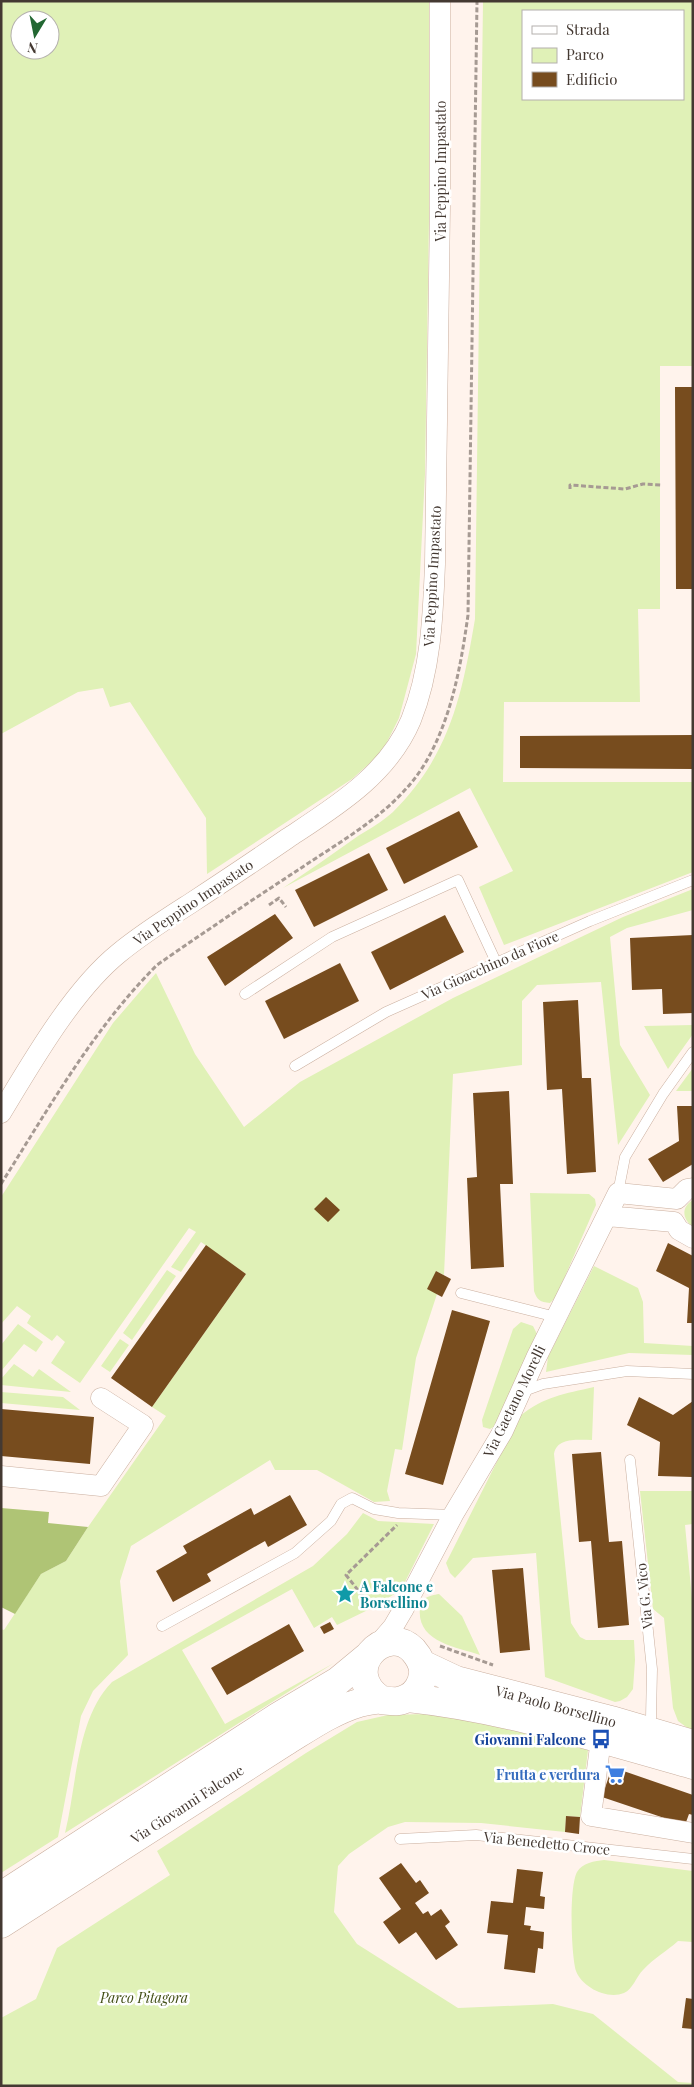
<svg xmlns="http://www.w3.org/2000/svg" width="694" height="2087" viewBox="0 0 694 2087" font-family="'Playfair Display',serif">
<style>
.green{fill:#e0f1b7;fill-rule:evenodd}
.forest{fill:#afc475}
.building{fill:#774c1e}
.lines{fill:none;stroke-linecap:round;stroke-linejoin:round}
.lane-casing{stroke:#caaf9f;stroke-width:11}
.street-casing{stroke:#caaf9f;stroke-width:21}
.secondary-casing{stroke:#caaf9f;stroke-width:29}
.path{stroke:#a69a93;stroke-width:3;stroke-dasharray:5 2.5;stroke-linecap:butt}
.lane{stroke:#fff;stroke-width:10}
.street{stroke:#fff;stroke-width:20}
.secondary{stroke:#fff;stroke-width:28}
.labels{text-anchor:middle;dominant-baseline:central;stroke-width:5;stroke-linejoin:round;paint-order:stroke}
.street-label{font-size:14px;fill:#443932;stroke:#fff}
.culture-label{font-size:14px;font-weight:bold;fill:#0d838f;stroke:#fff;text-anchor:start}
.transit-label{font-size:14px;font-weight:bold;fill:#164399;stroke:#fff;text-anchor:end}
.shop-label{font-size:14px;font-weight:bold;fill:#366cbe;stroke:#fff;text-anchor:end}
.park-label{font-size:14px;font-style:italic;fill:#445018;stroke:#fff}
</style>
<rect width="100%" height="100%" fill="#fff3ec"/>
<path class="green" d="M1,1H429V218L425,474L416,654L399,718L382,752L352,779L207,874L206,818L130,702L110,707L103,688L78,692L1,734ZM20,20H50V50H20Z
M483,1H693V366H660V609H638L640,702H504L503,782H693V872L504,945L479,887L513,871L470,788L283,888C308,871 333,854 358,836C370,829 383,821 393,812C450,755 462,695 475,619ZM523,11H683V99H523Z
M693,889V910L627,928L610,937L620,1045L650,1095L618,1145L601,982L537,985L522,1001V1065L453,1074L444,1275L436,1271L437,1294L416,1358L402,1450L395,1449L387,1491L390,1501L374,1502L317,1470H275L270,1460L131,1546L120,1581L128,1655L93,1691L81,1716L58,1837L1,1873V1629L4,1630L41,1574L66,1561L88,1527L166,1416L152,1407L246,1274L201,1242L181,1272L171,1267L196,1232L189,1228L80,1383L51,1363L65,1342L57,1335L52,1341L27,1323L31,1316L17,1306L1,1324V1197L113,1023L156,973L195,1054L244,1127L300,1082L453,998L623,917Z
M693,1025V1034L668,1069L644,1026Z
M693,1068V1091H676Z
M530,1193L589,1194L595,1199L596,1205L556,1297L550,1303C540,1302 537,1300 534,1291Z
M693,1200V1227C682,1219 681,1207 693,1200Z
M594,1266L638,1288L643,1302L644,1343L693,1346V1355L629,1353L546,1372L548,1357Z
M167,1270L176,1276L132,1340L123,1333Z
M521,1322L533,1326L537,1334L497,1425L490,1429L483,1427L482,1420L513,1329Z
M18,1324L43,1342L36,1352L24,1344L2,1370L1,1345Z
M120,1339L129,1345L110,1372L101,1366Z
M14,1364L33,1377L39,1369L71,1392L1,1385V1379Z
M594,1387L592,1440C578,1440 557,1437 554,1454L571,1623L580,1637L586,1640H634L635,1660L633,1689L627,1697L620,1701L615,1702L545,1677L536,1553L473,1558L455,1578L450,1573L446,1563L520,1416C545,1396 564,1394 594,1387Z
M1,1392L63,1397L80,1410L1,1403Z
M640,1491H693V1524L685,1525L693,1609V1732L678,1721L673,1708L664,1618L653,1609Z
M363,1513L378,1521L434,1524L401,1590L372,1608L337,1625L332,1617L314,1628L292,1589L182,1650L225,1724L334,1663L65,1833C77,1785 76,1719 112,1682L313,1566L347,1534Z
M439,1594L462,1616L480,1655C456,1647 416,1642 420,1608C421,1597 429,1596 439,1594Z
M427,1714L475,1720L510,1727L588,1750L580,1817L566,1816L565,1832L481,1823L405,1822L388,1827L349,1854L338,1866L334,1912L357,1944L458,2008L553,2004L593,2014L678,2082L693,2083V2086H1V2018L36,1999L57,1948L170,1875L157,1851L306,1753L357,1722L388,1715Z
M604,1860L693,1871V1942L678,1941C667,1951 654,1958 643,1970C636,1977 633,1989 624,1993C607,2000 582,1987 576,1971C571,1954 569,1887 577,1872C582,1863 595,1861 604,1860Z"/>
<path class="forest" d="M1,1508L49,1512L48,1523L88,1527L66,1561L41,1574L15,1614L1,1607Z"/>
<path class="building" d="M675,387H693V589H676Z
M693,735V769L520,768V736Z
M459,811L478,847L404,884L386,848Z
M369,853L388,890L314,927L295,890Z
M275,914L293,938L225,986L207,957Z
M445,915L464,952L390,990L371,952Z
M693,935V1013L663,1014L662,989L632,990L630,938Z
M340,963L359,1001L284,1039L265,1001Z
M578,1000L582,1078H591L596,1172L567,1174L562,1089L547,1090L543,1002Z
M509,1091L513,1184H500L504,1267L471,1269L467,1178L477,1177L473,1093Z
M677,1106H693V1164L663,1182L648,1159L679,1141Z
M326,1197L340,1210L328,1222L314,1209Z
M668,1243L693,1256V1323H687L689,1288L656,1271Z
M206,1245L246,1274L152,1407L111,1378Z
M436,1271L451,1279L442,1297L427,1289Z
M452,1310L490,1321L443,1485L405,1474Z
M639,1397L673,1415L693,1401L692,1477L658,1476L660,1442L627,1425Z
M1,1409L94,1417L90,1464L1,1456Z
M601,1452L609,1542L622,1541L629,1625L598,1628L591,1541L579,1542L572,1454Z
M290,1495L307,1525L268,1547L265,1541L207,1574L211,1581L173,1602L156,1571L187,1553L183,1546L251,1508L254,1515Z
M523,1568L530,1650L500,1653L492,1570Z
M330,1622L334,1629L324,1634L320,1627Z
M289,1624L304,1651L227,1695L211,1668Z
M612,1767L693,1795V1815L689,1814L685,1825L602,1797Z
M566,1816L580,1817L579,1834L565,1832Z
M401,1863L416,1883L420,1880L429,1893L415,1903L423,1914L428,1911L431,1916L441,1909L450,1922L445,1926L458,1945L436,1960L416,1932L399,1944L383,1922L401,1909L379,1878Z
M517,1869L543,1872L540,1896L545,1897L544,1909L526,1907L524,1925L531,1926L530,1930L544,1932L543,1949L538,1948L535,1973L504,1969L508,1935L487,1933L491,1901L513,1903Z
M686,1998L693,1999V2029L682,2028Z"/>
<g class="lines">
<defs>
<path id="lane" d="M245,994L332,937L458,880L496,962
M295,1066L386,1012L590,921L693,880
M618,1193L625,1157L663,1094L693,1052
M461,1293L556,1317
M521,1392L543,1384L627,1371L693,1374
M630,1460L652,1669L651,1718L647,1729
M162,1626L295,1553L331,1521L341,1504L352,1498L374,1509L398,1513L453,1515
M400,1839L476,1835L693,1859"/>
<path id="street" d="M1,1113C32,1062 73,990 119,953C142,934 166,919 191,903C223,882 256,860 288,838C335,807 388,775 411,720C431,670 433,616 435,564L440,206V1
M607,1216L674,1222L679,1230L693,1238
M1,1476L101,1486L143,1425L101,1398
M374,1649L393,1627L403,1610L453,1515L503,1431L536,1358L618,1193L677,1199L687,1189L693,1188
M601,1739L591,1816L693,1833"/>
<path id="secondary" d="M422,1664L456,1680L611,1720L693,1744
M408,1698C505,1708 599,1739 693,1765
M1,1896L279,1716L338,1681L367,1657
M1,1924L285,1742C308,1728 332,1711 359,1703C365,1702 375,1699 381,1700C391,1701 398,1703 407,1698C416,1694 422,1684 423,1674C424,1665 419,1657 413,1650C385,1622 339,1670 380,1699"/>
</defs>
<use href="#lane" class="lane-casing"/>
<use href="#street" class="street-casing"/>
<use href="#secondary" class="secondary-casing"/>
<path class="path" d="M570,489V485L625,489L643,484L661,485
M269,905L279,898L286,907
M1,1184C49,1108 93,1029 157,965C203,933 249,902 295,872C342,840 398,811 427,760C452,716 461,665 468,615L477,1
M372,1608L346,1575L397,1525
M440,1646L493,1665"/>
<use href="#lane" class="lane"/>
<use href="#street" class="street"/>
<use href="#secondary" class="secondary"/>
</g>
<defs>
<symbol id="sight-bare" viewBox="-9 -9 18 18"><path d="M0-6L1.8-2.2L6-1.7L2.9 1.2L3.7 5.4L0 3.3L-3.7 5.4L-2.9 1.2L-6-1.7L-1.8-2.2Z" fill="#0f9aa8" stroke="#fff" stroke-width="2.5" paint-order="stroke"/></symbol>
<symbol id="bus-bare" viewBox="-9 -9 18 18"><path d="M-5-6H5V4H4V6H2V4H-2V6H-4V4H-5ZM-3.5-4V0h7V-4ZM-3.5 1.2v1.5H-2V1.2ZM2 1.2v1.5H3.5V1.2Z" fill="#1a4fb4" stroke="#fff" stroke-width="2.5" paint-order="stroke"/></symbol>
<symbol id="supermarket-bare" viewBox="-9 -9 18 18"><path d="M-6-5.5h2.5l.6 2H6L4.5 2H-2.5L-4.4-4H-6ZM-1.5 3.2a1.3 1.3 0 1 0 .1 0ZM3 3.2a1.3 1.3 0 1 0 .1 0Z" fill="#3f7fe0" stroke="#fff" stroke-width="2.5" paint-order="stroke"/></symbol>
</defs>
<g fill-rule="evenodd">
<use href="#sight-bare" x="331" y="1580" width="28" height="28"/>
<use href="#bus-bare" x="587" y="1725" width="28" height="28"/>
<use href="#supermarket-bare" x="601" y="1760" width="28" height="28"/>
</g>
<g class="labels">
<g class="street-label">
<text transform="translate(440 171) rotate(-90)">Via Peppino Impastato</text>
<text transform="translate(432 576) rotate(-87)">Via Peppino Impastato</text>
<text transform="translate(193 902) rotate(-34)">Via Peppino Impastato</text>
<text transform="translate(490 965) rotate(-24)">Via Gioacchino da Fiore</text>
<text transform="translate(514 1401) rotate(-64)">Via Gaetano Morelli</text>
<text transform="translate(644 1596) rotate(-96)">Via G. Vico</text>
<text transform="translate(556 1706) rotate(15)">Via Paolo Borsellino</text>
<text transform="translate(187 1804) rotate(-33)">Via Giovanni Falcone</text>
<text transform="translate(547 1843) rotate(6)">Via Benedetto Croce</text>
</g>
<g class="culture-label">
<text x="360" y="1586">A Falcone e<tspan x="360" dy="16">Borsellino</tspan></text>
</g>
<g class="transit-label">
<text x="586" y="1739">Giovanni Falcone</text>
</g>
<g class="shop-label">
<text x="600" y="1774">Frutta e verdura</text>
</g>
<g class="park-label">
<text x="144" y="1997">Parco Pitagora</text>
</g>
</g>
<rect width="694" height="2087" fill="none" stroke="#443932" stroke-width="5"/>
<rect x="522" y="10" width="162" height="90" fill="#ffffff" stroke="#b4b0ad"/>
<rect x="532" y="26" width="25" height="8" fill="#ffffff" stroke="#b4b0ad"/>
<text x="566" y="35" font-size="15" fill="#443932">Strada</text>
<rect x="532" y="48" width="25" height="15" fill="#e0f1b7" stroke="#b4b0ad"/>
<text x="566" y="60" font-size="15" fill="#443932">Parco</text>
<rect x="532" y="72" width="25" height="15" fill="#774c1e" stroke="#b4b0ad"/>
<text x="566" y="85" font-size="15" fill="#443932">Edificio</text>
<g transform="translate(35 35) rotate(190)"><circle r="24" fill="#ffffff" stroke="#b4b0ad"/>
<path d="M0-4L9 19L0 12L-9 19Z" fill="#226732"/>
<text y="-8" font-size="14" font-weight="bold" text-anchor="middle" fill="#443932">N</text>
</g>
</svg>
